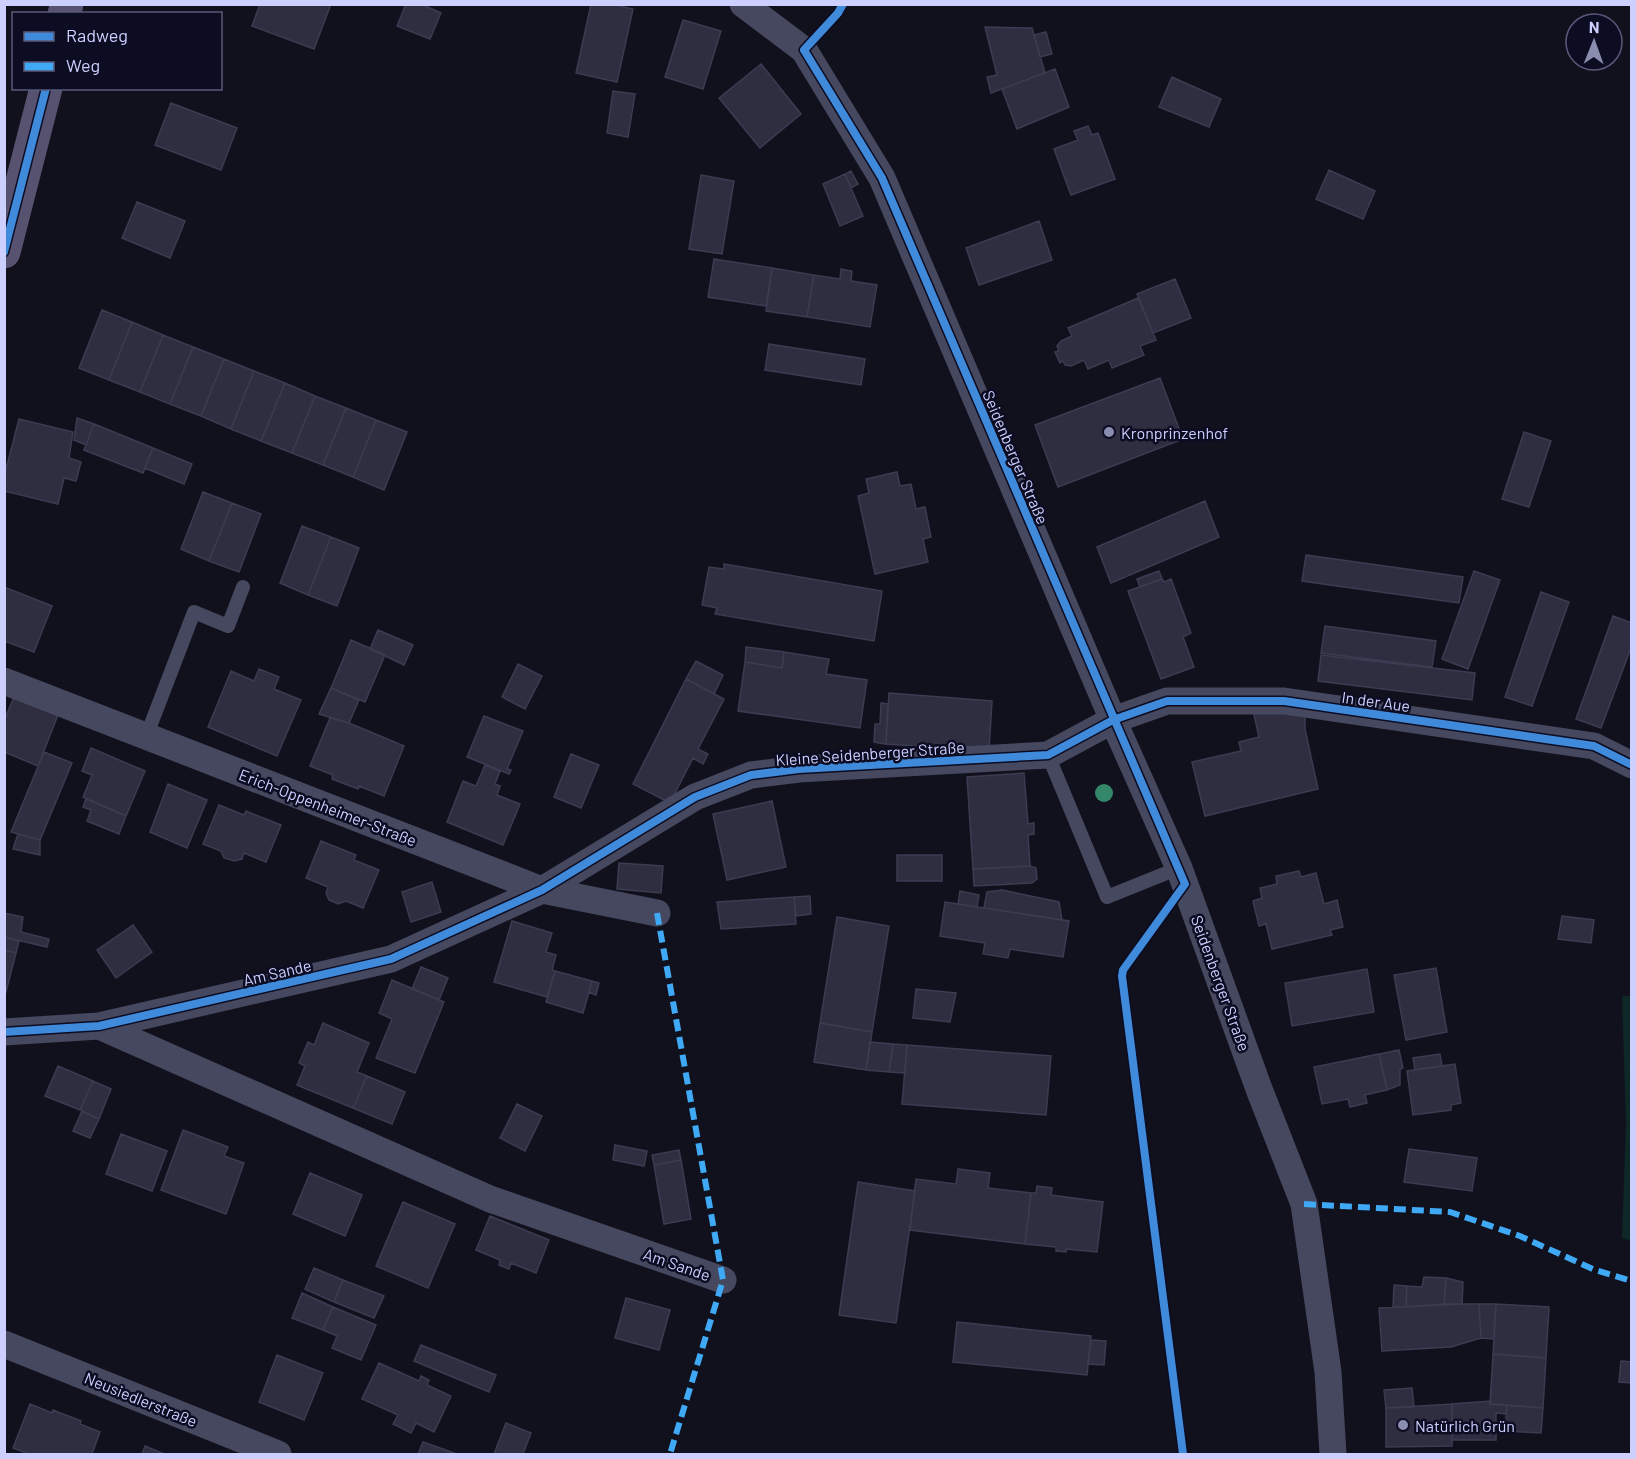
<svg xmlns="http://www.w3.org/2000/svg" width="1636" height="1459" viewBox="0 0 1636 1459" font-family="Barlow,sans-serif">
<style>
.green{fill:#0e2925}
.building{fill:#2f2e40;stroke:#3b3b52;stroke-width:1.5}
.lines{fill:none;stroke-linecap:round;stroke-linejoin:round}
.lane{stroke:#45485e;stroke-width:14}
.street{stroke:#45485e;stroke-width:27}
.primary{stroke:#585271;stroke-width:33}
.quiet{stroke:#3fa9f5;stroke-width:6;stroke-dasharray:12 6;stroke-linecap:butt}
.cycleway-casing{stroke:#0c0c22;stroke-width:11}
.cycleway{stroke:#408adc;stroke-width:8}
.tree{fill:#348769}
.poi-dot{fill:#8b8db0;stroke:#0c0c22;stroke-width:2}
.labels{text-anchor:middle;dominant-baseline:central;stroke-width:5;stroke-linejoin:round;paint-order:stroke}
.poi-label{font-size:16px;fill:#cdd0ff;stroke:#0c0c22;text-anchor:start}
.street-label{font-size:16px;fill:#cdd0ff;stroke:#0c0c22}
</style>
<rect width="100%" height="100%" fill="#11111d"/>
<path class="green" d="M1622,996H1631V1241L1622,1238L1626,1123Z"/>
<path class="building" d="M260,4H331L314,49L252,26Z
M406,4H421L441,13L430,39L397,26Z
M591,4H611L633,9L617,82L576,73Z
M683,20L721,31L703,89L665,77Z
M985,27L1032,28L1045,73L991,93L987,77L997,75Z
M1046,32L1052,54L1040,57L1034,35Z
M761,64L801,114L760,148L719,98Z
M1055,69L1069,107L1017,129L1002,89Z
M1172,77L1221,99L1209,127L1159,107Z
M613,91L635,94L628,137L607,133Z
M171,103L237,128L221,170L155,145Z
M1088,126L1092,135L1098,133L1115,179L1071,195L1054,149L1078,140L1074,131Z
M1329,170L1375,191L1363,219L1316,199Z
M851,171L858,184L851,188L845,174Z
M845,174L863,216L840,226L823,184Z
M701,175L734,181L722,254L689,249Z
M137,202L185,221L170,258L122,238Z
M1039,221L1052,260L979,285L966,248Z
M714,259L772,268L766,306L708,297Z
M772,268L814,275L807,317L766,311Z
M841,269L852,271L851,281L877,285L870,327L807,317L814,275L840,279Z
M1175,279L1191,318L1153,333L1137,294Z
M1138,298L1156,340L1140,346L1144,355L1112,368L1109,360L1088,369L1084,360L1071,366L1065,365L1063,361L1060,363L1055,352L1059,351L1057,346L1061,341L1072,336L1068,328Z
M102,310L132,322L109,380L79,368Z
M132,322L163,335L140,392L109,380Z
M163,335L193,347L170,404L140,392Z
M769,344L865,359L861,385L765,370Z
M193,347L224,359L201,416L170,404Z
M224,359L254,371L231,429L201,416Z
M254,371L285,383L261,441L231,429Z
M1160,378L1183,439L1058,487L1035,425Z
M285,383L315,396L292,453L261,441Z
M315,396L346,408L323,465L292,453Z
M346,408L376,420L353,477L323,465Z
M77,418L94,424L86,445L74,440Z
M19,419L73,432L69,458L81,462L76,481L64,478L58,504L4,491V477Z
M376,420L407,432L384,490L353,477Z
M94,424L153,448L143,473L84,450Z
M1524,432L1551,441L1529,507L1502,499Z
M153,448L192,464L184,484L145,468Z
M897,472L900,486L911,484L916,509L925,507L931,537L923,539L928,562L875,574L858,496L869,493L866,479Z
M203,492L232,503L209,561L181,549Z
M1205,501L1219,537L1111,583L1097,547Z
M232,503L261,514L239,572L209,561Z
M302,526L331,537L308,595L280,583Z
M331,537L359,548L337,606L308,595Z
M1306,555L1463,577L1459,603L1302,581Z
M724,564L882,591L874,641L715,614L717,608L702,605L709,567L724,569Z
M1159,571L1162,579L1140,587L1137,579Z
M1474,571L1500,580L1468,669L1442,659Z
M1162,579L1164,582L1171,579L1191,633L1183,637L1194,667L1161,679L1128,591Z
M4,587L52,606L34,652L4,641Z
M1541,592L1569,602L1532,706L1505,697Z
M1613,616L1632,623V645L1601,728L1576,719Z
M1325,626L1436,641L1432,667L1321,653Z
M378,630L413,645L404,665L370,649Z
M351,640L385,655L365,702L331,688Z
M746,647L784,652L782,668L745,662Z
M784,652L829,659L826,674L867,680L860,728L738,711L745,662L782,668Z
M1321,655L1475,673L1472,700L1318,681Z
M696,661L723,675L714,694L686,679Z
M518,664L542,676L525,709L502,697Z
M259,669L279,677L274,689L301,700L277,756L208,727L231,671L254,681Z
M686,679L724,699L698,749L708,754L703,764L693,758L670,803L633,784Z
M331,688L359,700L349,723L319,714Z
M889,693L992,701L989,751L886,744Z
M14,697L58,715L38,766L4,752V721Z
M881,703L888,704L886,744L874,742L875,724H880Z
M1253,710L1305,715V729L1318,789L1205,816L1192,762L1241,751L1239,742L1259,737Z
M484,716L523,731L507,769L511,770L509,774L467,757Z
M330,718L349,723L404,746L384,796L359,786L358,789L332,779L333,775L310,766Z
M91,748L145,771L126,816L83,797L92,775L82,771Z
M44,752L72,763L40,840L11,832Z
M571,754L599,765L581,808L554,797Z
M485,765L500,771L495,784L500,786L497,795L520,804L503,845L447,822L463,781L476,786Z
M1024,773L1028,824L1034,823V834L1028,835L1030,866L973,869L967,777Z
M168,784L207,800L187,848L150,832Z
M86,799L126,816L119,834L87,821L91,810L83,807Z
M772,801L786,867L727,880L713,814Z
M219,805L244,815L246,811L281,825L266,862L244,853L242,859L234,861L224,858L221,851L203,844Z
M18,834L40,840V855L13,849Z
M321,841L356,855L354,860L379,870L363,908L346,901L338,904L329,900L326,893L328,887L306,878Z
M897,855H942V881H897Z
M619,863L663,866L661,893L617,889Z
M1030,866L1036,868L1037,879L1032,883L974,886L973,869Z
M1299,871L1301,877L1316,873L1324,904L1337,900L1343,927L1330,930L1332,935L1272,949L1266,924L1259,926L1253,901L1262,898L1260,888L1277,884L1276,876Z
M432,882L441,912L411,922L402,892Z
M1002,890L1059,902L1062,920L984,908L987,892Z
M960,891L979,895L977,907L958,904Z
M810,896L811,914L796,916L794,897Z
M794,897L796,924L721,929L717,902Z
M945,902L1069,921L1063,957L1010,949L1008,958L983,954L985,943L940,936Z
M4,913L23,917L21,932L49,939L47,947L4,937Z
M1562,916L1594,920L1591,943L1558,939Z
M837,917L889,926L872,1032L820,1023Z
M512,921L552,933L546,952L556,955L552,970L555,971L547,997L494,982Z
M133,925L152,952L116,978L97,950Z
M4,937L19,941L16,953L4,950Z
M4,950L16,953L6,992L4,991Z
M421,967L448,978L439,1000L412,989Z
M1436,968L1447,1032L1406,1040L1394,975Z
M1367,969L1374,1012L1292,1026L1285,983Z
M555,971L592,981L583,1013L546,1002Z
M392,980L444,1002L415,1073L376,1058L392,1019L379,1013Z
M592,981L599,983L596,995L589,992Z
M916,989L956,993L950,1022L913,1018Z
M323,1023L369,1043L357,1072L367,1076L353,1108L297,1085L305,1066L299,1063L308,1042L314,1045Z
M820,1023L872,1032L866,1070L814,1062Z
M870,1042L893,1044L889,1072L866,1070Z
M893,1044L907,1045L905,1073L889,1072Z
M907,1045L1051,1056L1046,1115L902,1104Z
M1399,1050L1403,1068L1400,1070V1085L1387,1090L1379,1054Z
M1379,1054L1387,1090L1365,1095L1367,1103L1350,1107L1348,1099L1322,1104L1314,1067Z
M1440,1054L1442,1066L1415,1070L1413,1058Z
M1455,1064L1461,1103L1451,1105V1110L1413,1115L1407,1071Z
M58,1066L93,1081L80,1110L45,1096Z
M367,1076L405,1092L392,1124L353,1108Z
M93,1081L111,1089L99,1119L80,1110Z
M517,1104L542,1116L525,1151L500,1138Z
M82,1111L99,1119L90,1138L73,1131Z
M183,1130L228,1147L224,1156L244,1163L226,1214L161,1190Z
M121,1134L167,1151L152,1191L106,1174Z
M615,1145L647,1151L644,1166L613,1160Z
M1409,1149L1477,1158L1472,1191L1404,1182Z
M679,1150L681,1160L654,1165L652,1155Z
M681,1160L691,1219L664,1224L654,1165Z
M958,1169L990,1173L988,1188L1031,1193L1025,1244L910,1230L916,1179L956,1184Z
M310,1173L362,1195L345,1236L293,1214Z
M858,1182L915,1191L896,1323L839,1315Z
M1037,1186L1052,1188L1051,1195L1103,1202L1097,1252L1066,1249V1252L1056,1251V1247L1025,1244L1031,1193H1036Z
M403,1202L455,1224L428,1288L376,1266Z
M490,1216L549,1240L536,1273L511,1263L509,1269L499,1265L500,1260L476,1250Z
M314,1268L343,1280L334,1302L305,1289Z
M1424,1277L1446,1278L1444,1304L1406,1307L1407,1286L1422,1287Z
M1446,1278L1463,1282L1462,1304H1444Z
M343,1280L384,1296L374,1318L334,1302Z
M1394,1285L1407,1286L1406,1307H1393Z
M302,1293L333,1307L323,1330L292,1318Z
M626,1298L670,1310L659,1350L615,1338Z
M1462,1304H1479L1481,1338L1451,1347L1382,1351L1379,1308Z
M1479,1304H1496L1494,1339L1481,1338Z
M1496,1304L1549,1307L1546,1358L1493,1354Z
M333,1307L376,1325L361,1360L332,1348L337,1336L323,1330Z
M957,1322L1091,1336L1087,1375L953,1362Z
M1091,1340L1106,1341L1104,1365L1088,1364Z
M421,1345L496,1375L489,1392L414,1361Z
M1493,1354L1546,1358L1543,1408L1490,1404Z
M277,1355L323,1373L304,1420L259,1402Z
M1621,1361L1632,1362V1383L1619,1382Z
M379,1363L419,1381L421,1376L429,1380L427,1385L451,1396L434,1432L416,1423L411,1433L393,1424L398,1415L362,1399Z
M1412,1388L1414,1407L1386,1408L1384,1390Z
M1491,1401L1490,1404L1507,1405L1506,1414L1496,1413V1440H1452V1404Z
M30,1404L52,1413L53,1410L81,1421L80,1424L100,1432L92,1454H29L13,1448Z
M1452,1404V1446L1386,1447V1408Z
M1507,1405L1543,1408L1541,1433L1505,1431Z
M506,1423L531,1433L523,1454H494Z
M423,1442L457,1454H418Z
M145,1446L164,1454H142Z"/>
<g class="lines">
<path class="lane" d="M146,737L194,612L228,626L243,587
M1048,755L1107,897L1179,868"/>
<path class="street" d="M743,4L804,50L882,178L1113,720L1179,868L1259,1089L1304,1204L1328,1372L1333,1454
M4,681L542,890L657,913
M99,1026L490,1199L723,1280
M4,1032L99,1026L391,959L542,890L695,797L751,775L799,769L1048,755L1113,720L1167,701H1284L1594,746L1632,765
M4,1344L278,1454"/>
<path class="primary" d="M64,14L67,4
M4,252L46,88"/>
<path class="quiet" d="M657,913L723,1280L670,1454
M1304,1204L1450,1212L1520,1236L1595,1270L1632,1281"/>
<defs>
<path id="cycleway" d="M843,4L838,13L804,50L882,178L1185,884L1123,970L1122,976L1183,1454
M4,252L46,88
M4,1032L99,1026L391,959L542,890L695,797L751,775L799,769L1048,755L1113,720L1167,701H1284L1594,746L1632,765"/>
</defs>
<use href="#cycleway" class="cycleway-casing"/>
<use href="#cycleway" class="cycleway"/>
</g>
<circle class="tree" cx="1104" cy="793" r="9"/>
<g class="poi-dot">
<circle cx="1109" cy="432" r="6"/>
<circle cx="1403" cy="1425" r="6"/>
</g>
<g class="labels">
<g class="poi-label">
<text x="1121" y="432">Kronprinzenhof</text>
<text x="1415" y="1425">Natürlich Grün</text>
</g>
<g class="street-label">
<text transform="translate(1016 457) rotate(67)">Seidenberger Straße</text>
<text transform="translate(1376 701) rotate(8)">In der Aue</text>
<text transform="translate(870 753) rotate(-4)">Kleine Seidenberger Straße</text>
<text transform="translate(328 807) rotate(21)">Erich-Oppenheimer-Straße</text>
<text transform="translate(277 972) rotate(-13)">Am Sande</text>
<text transform="translate(1221 983) rotate(70)">Seidenberger Straße</text>
<text transform="translate(677 1264) rotate(19)">Am Sande</text>
<text transform="translate(141 1399) rotate(22)">Neusiedlerstraße</text>
</g>
</g>
<rect width="1636" height="1459" fill="none" stroke="#cdd0ff" stroke-width="12"/>
<rect x="12" y="12" width="210" height="78" fill="#0c0c22" stroke="#595a7a" stroke-width="1.5"/>
<rect x="24" y="32" width="30" height="9" fill="#408adc" stroke="#595a7a" stroke-width="1.5"/>
<text x="66" y="42" font-size="18" fill="#cdd0ff">Radweg</text>
<rect x="24" y="62" width="30" height="9" fill="#3fa9f5" stroke="#595a7a" stroke-width="1.5"/>
<text x="66" y="72" font-size="18" fill="#cdd0ff">Weg</text>
<g transform="translate(1594 42) rotate(1)"><circle r="28" fill="#0c0c22" stroke="#595a7a" stroke-width="1.5"/>
<path d="M0-4.5L10 22L0 15L-10 22Z" fill="#8b8db0"/>
<text y="-9" font-size="16" font-weight="bold" text-anchor="middle" fill="#cdd0ff">N</text>
</g>
</svg>
